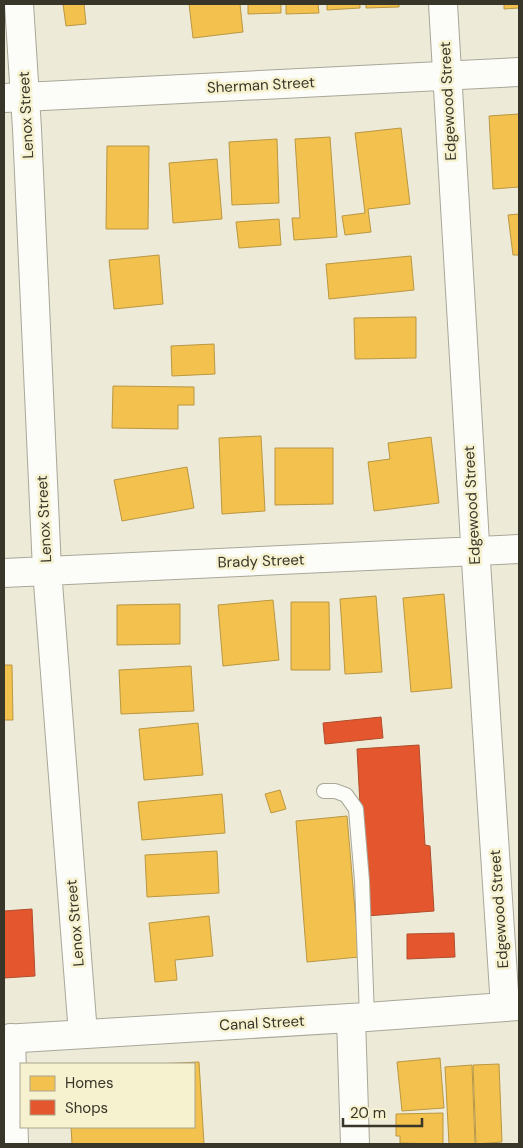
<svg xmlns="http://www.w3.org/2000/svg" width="523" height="1148" viewBox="0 0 523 1148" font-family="'DM Sans',sans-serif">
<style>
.homes{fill:#f2c14e;stroke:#ba9743}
.shops{fill:#e4572e;stroke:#b04d2c}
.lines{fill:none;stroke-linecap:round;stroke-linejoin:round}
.service-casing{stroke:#a9a799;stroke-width:16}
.minor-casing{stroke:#a9a799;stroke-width:30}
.tertiary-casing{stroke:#a9a799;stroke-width:30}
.service{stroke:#fcfcf9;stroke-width:14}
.minor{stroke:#fcfcf9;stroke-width:28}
.tertiary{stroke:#fcfcf9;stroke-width:28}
.labels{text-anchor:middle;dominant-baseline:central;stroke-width:5;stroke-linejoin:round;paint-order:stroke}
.street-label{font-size:15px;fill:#383629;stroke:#f6f1cf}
</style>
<rect width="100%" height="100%" fill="#edebd8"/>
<path class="homes" d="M63,4H84L86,24L66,26Z
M189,4H240L243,32L193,38Z
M248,4H281V13L248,14Z
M286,4H318L319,13L286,14Z
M327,4H360V8L327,10Z
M366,4H399V7L366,8Z
M504,4H519V8L504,9Z
M519,114V187L493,189L489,116Z
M401,128L410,204L368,209L371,232L345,235L342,216L365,213L355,133Z
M330,137L337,237L294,240L292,218H300L295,139Z
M277,139L279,203L232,205L229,142Z
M107,146H149L148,229H106Z
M217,159L222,219L173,223L169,163Z
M519,214V255H513L508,215Z
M279,219L281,245L239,248L236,222Z
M159,255L163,304L114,309L109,260Z
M411,256L414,290L329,299L326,264Z
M416,317V358L355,359L354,318Z
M214,344L215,374L172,376L171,346Z
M113,386L194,387V405H178V429L112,428Z
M261,436L265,511L222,514L219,438Z
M431,437L439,503L374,511L368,462L390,459L388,443Z
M275,448H333V504L275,505Z
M187,467L194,508L122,521L114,480Z
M444,594L452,688L411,692L403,598Z
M376,596L382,672L345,674L340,599Z
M273,600L279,660L223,666L218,605Z
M291,602H329L330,670H291Z
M180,604V644L117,645V605Z
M4,665H12L13,720H4Z
M191,666L194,711L121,714L119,670Z
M198,723L203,775L144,780L139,729Z
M280,790L286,809L271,813L265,794Z
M222,794L225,833L142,840L138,802Z
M347,816L359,957L307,962L296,821Z
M217,851L219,893L147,897L145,855Z
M209,916L213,956L175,960L177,980L155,982L149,923Z
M440,1058L444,1108L402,1111L397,1062Z
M199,1062L204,1144H72L71,1127H194V1064H158Z
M499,1064L502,1142L476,1144L473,1065Z
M472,1065L475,1144H449L445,1067Z
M443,1113V1144L400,1143V1136H396V1114Z"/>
<path class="shops" d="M381,717L383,738L325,744L323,723Z
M419,745L425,845L430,846L434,911L366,916L357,749Z
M32,909L35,976L4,978V911Z
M454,933L455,957L407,959V934Z"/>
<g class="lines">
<defs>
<path id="service" d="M324,791H335L346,795L356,809L362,881L367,1017"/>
<path id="minor" d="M19,4L27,129L47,570L83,1034
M443,4L477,577L505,1007
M4,98L519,72
M4,573L519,549
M351,1018L355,1144
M11,1038L14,1144"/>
<path id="tertiary" d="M4,1039L367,1017L519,1006"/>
</defs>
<use href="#service" class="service-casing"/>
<use href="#minor" class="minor-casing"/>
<use href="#tertiary" class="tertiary-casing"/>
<use href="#service" class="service"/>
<use href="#minor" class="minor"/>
<use href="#tertiary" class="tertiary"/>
</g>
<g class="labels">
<g class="street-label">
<text transform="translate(261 85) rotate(-3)">Sherman Street</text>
<text transform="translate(448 101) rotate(-93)">Edgewood Street</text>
<text transform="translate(26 115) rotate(-93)">Lenox Street</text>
<text transform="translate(472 505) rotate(-93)">Edgewood Street</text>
<text transform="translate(44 519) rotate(-93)">Lenox Street</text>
<text transform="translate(261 561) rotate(-2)">Brady Street</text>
<text transform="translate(499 909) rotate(-94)">Edgewood Street</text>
<text transform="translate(75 923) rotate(-95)">Lenox Street</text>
<text transform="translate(262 1023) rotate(-3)">Canal Street</text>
</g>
</g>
<rect width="523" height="1148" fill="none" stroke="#383629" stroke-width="10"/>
<rect x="20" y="1063" width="175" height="65" fill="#f6f1cf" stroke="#aaa68d"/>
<rect x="30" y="1076" width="25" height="15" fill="#f2c14e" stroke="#aaa68d"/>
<text x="65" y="1088" font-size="15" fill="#383629">Homes</text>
<rect x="30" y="1100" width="25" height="15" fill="#e4572e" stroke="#aaa68d"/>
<text x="65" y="1113" font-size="15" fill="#383629">Shops</text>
<path d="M343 1118v8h79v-8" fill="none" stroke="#383629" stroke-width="2.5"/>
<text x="350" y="1118" font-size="15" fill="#383629" stroke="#f6f1cf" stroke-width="4" paint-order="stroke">20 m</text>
</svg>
